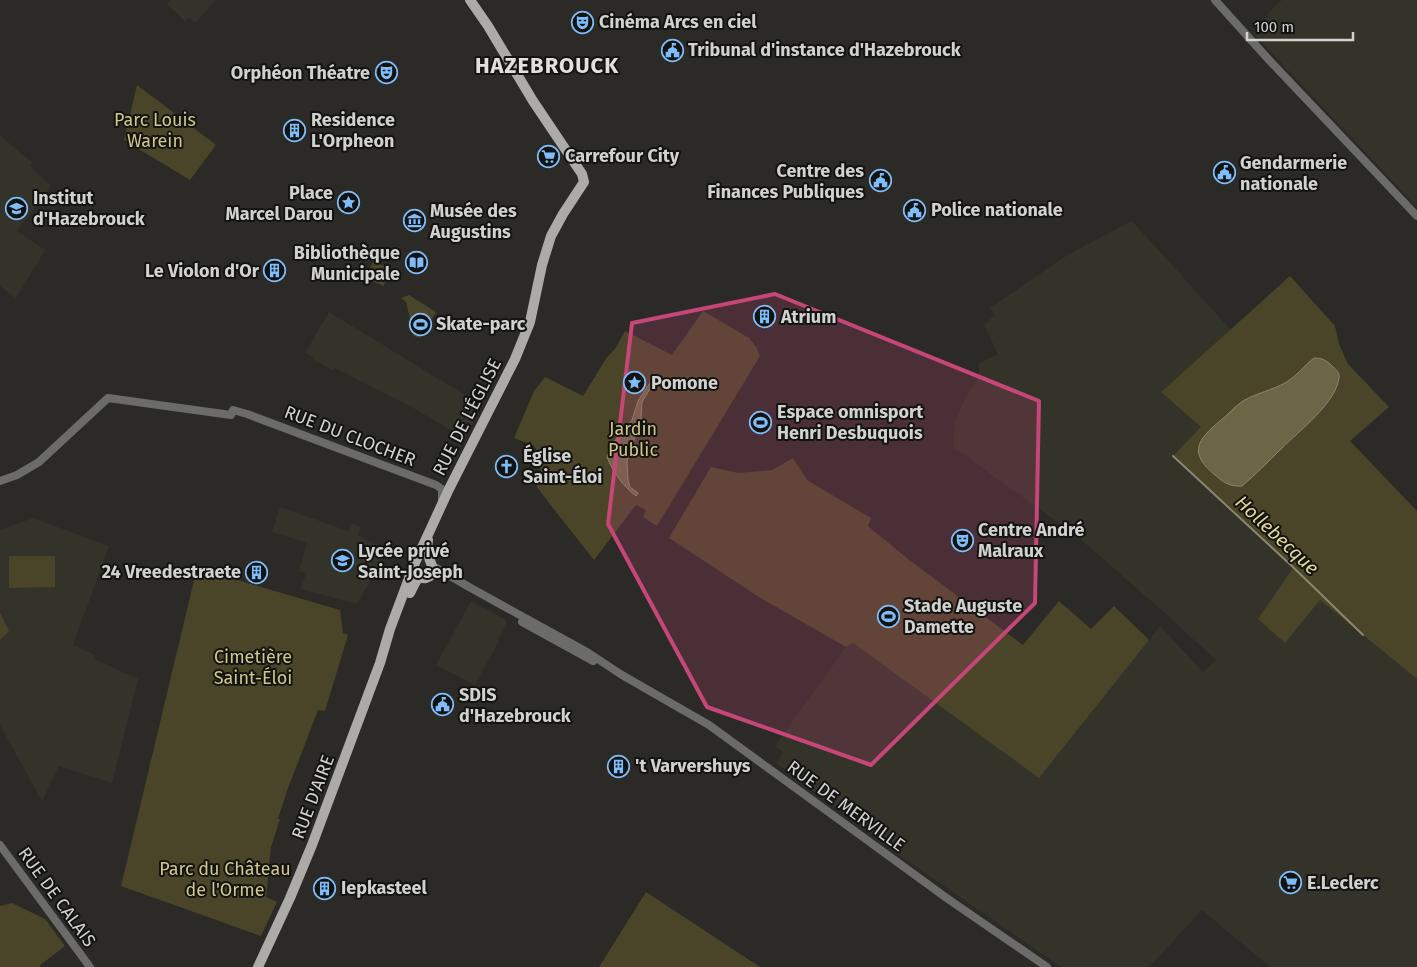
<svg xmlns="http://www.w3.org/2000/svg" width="1417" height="967" viewBox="0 0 1417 967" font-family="'Fira Sans',sans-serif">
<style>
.built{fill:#34332a}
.green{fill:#4a4428}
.water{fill:#6c6647;stroke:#8a8670}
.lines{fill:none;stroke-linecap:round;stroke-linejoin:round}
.stream{stroke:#8a8670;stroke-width:2}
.minor{stroke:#6b6b69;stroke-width:8}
.major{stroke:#acaba8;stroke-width:10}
.marked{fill:#c64678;fill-opacity:0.2;stroke:#c64678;stroke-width:4;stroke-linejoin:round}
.labels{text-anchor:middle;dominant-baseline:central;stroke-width:4;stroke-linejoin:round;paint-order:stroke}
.poi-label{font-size:18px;font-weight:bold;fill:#d1d1cf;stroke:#131311;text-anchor:start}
.park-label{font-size:18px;fill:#d1c68c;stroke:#131311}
.street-label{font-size:18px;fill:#d1d1cf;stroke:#131311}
.water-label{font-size:19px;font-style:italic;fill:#e1d69c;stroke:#131311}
.district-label{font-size:22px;font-weight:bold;letter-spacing:1px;fill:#e1e0dc;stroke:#131311}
</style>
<rect width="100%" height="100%" fill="#2b2a27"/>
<path class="built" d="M171,0H216L195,23L189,17L185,21L167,4Z
M1282,0H1417V207L1253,33L1268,16L1267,14Z
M0,135L32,163L30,166L51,186L17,231L45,250L16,298L0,286Z
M1132,221L1231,330L1161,392L1202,427L1173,456L1294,568L1285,643L1320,600L1417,679V967H1270L1202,910L1149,967H1061L899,855L776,763L783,752L775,746L846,647L853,643L1039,778L1160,626L1203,672L1216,660L1156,605L1073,533L953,447L955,423L966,396L979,378V363L998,354L984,325L995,315L990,308L1069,254Z
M329,312L473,400L477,415L465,438L408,405L335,368L332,370L313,359L314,357L305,353Z
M280,507L348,531L353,523L361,527L358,535L387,551L357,604L301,589L306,573L299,571L307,543L272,532Z
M33,518L109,546L73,645L95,655L94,659L138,679L112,783L59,766L42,801L0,725V640L8,631L0,613V530Z
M471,601L506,620V624L498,640L499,641L475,685L436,665Z"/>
<path class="green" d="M137,85L216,145L190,180L124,140Z
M373,262L388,267L384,286L365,278Z
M1290,276L1335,326L1339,344L1348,364L1389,407L1350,441L1417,511V679L1320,600L1285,643L1258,619L1293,568L1173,456L1201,427L1161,392Z
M409,295L436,312L420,338L414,336L406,302L401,298Z
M703,311L749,338L756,347L760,356L657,526L643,517L646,510L636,505L594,560L549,503L532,480L539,476L541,471L537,451L533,445L514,438L534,391L545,377L583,396L607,357L615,349L625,331L672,355Z
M793,458L807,480L871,518L868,526L908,559L1023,645L1059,601L1091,629L1114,606L1149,640L1039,778L853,643L846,647L759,597L669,538L711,467L738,473L772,470Z
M9,556H55V587L9,588Z
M199,570H203L340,610L343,633L348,635L325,711L318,710L287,791L278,819H280L271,847L266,897L277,902L261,936L121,886L196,572Z
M0,613L9,631L0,640Z
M646,892L760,967H761H599Z
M12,903L45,919L65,946L43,963L40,965L41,967H0V906Z"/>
<path class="water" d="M1314,358C1322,358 1326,360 1331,365C1335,369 1340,372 1339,378C1336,403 1299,431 1281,449C1268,462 1256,474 1242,486C1230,487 1223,482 1215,475C1188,453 1197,440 1220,421C1228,415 1235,406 1243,401C1257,393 1272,390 1285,383C1297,376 1304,366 1314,358Z
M652,380L654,382L642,402L641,419L627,461L628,480L630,487L638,493L636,496C623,486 613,472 607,457L613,443L632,420L638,401Z"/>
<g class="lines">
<path class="stream" d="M1173,456L1294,568L1363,635"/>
<path class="minor" d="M1215,0L1269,60L1417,216
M0,481L17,475L39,462L108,398L231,415L233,410L247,414L436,485L442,489V501
M433,566L469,587L587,652L622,675L709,725L948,899L1047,967
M522,622L593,661
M0,845L90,967"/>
<path class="major" d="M415,573C418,577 421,579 426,578C439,574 430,564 429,557C427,551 427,546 428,540
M410,593L415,583L419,577
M258,967L290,898L312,845L380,663L390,629L414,565L449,489L515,359L530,322L542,265L551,236L563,214L584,182L582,174L533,101L488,26L470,0"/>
</g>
<path class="marked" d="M775,294L1039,401L1035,603L871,765L707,707L608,524L632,323Z"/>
<defs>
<symbol id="theatre-ring" viewBox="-11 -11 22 22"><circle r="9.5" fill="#131311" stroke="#7fbdfa" stroke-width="1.5"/><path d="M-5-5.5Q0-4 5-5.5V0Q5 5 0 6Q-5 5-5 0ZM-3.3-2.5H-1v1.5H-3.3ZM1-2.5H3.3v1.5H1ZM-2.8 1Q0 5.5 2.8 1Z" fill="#7fbdfa"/></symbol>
<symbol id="civic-ring" viewBox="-11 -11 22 22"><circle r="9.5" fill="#131311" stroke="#7fbdfa" stroke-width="1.5"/><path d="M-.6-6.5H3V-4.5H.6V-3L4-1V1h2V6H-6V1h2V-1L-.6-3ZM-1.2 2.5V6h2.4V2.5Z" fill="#7fbdfa"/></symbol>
<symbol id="building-ring" viewBox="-11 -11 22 22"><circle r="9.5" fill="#131311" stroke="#7fbdfa" stroke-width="1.5"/><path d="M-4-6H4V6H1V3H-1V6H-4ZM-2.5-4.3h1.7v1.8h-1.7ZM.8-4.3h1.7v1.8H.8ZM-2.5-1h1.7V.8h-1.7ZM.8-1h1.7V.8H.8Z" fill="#7fbdfa"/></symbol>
<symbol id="supermarket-ring" viewBox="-11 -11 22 22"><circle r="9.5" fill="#131311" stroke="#7fbdfa" stroke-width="1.5"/><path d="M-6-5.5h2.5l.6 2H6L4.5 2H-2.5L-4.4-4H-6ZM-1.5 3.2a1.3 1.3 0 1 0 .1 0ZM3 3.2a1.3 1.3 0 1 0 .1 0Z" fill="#7fbdfa"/></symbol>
<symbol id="sight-ring" viewBox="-11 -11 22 22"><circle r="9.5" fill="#131311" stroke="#7fbdfa" stroke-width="1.5"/><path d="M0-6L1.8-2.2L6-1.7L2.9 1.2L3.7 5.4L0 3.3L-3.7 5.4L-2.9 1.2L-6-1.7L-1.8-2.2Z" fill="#7fbdfa"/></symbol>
<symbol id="school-ring" viewBox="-11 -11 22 22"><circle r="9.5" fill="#131311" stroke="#7fbdfa" stroke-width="1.5"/><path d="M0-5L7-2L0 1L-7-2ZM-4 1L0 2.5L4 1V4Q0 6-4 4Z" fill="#7fbdfa"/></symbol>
<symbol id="museum-ring" viewBox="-11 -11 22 22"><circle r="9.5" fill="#131311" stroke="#7fbdfa" stroke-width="1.5"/><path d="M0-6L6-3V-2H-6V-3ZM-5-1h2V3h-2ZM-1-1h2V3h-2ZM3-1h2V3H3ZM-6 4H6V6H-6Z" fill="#7fbdfa"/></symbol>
<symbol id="library-ring" viewBox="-11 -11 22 22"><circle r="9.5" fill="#131311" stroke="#7fbdfa" stroke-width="1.5"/><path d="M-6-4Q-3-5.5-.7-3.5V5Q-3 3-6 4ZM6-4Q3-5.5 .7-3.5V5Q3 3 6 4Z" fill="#7fbdfa"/></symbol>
<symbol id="stadium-ring" viewBox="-11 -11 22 22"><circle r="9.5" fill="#131311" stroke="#7fbdfa" stroke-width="1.5"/><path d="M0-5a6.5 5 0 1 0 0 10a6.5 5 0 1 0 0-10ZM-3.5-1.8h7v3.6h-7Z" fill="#7fbdfa"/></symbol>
<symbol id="church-ring" viewBox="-11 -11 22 22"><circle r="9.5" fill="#131311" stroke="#7fbdfa" stroke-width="1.5"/><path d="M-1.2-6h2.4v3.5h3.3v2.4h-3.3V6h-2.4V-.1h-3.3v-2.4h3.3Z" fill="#7fbdfa"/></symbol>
</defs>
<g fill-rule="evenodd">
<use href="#theatre-ring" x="570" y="10" width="25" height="25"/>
<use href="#civic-ring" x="660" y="38" width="25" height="25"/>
<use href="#theatre-ring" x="374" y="60" width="25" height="25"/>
<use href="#building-ring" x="282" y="118" width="25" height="25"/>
<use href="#supermarket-ring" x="536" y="144" width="25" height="25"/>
<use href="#civic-ring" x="1212" y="160" width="25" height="25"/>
<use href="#civic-ring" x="868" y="168" width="25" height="25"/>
<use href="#sight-ring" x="336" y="190" width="25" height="25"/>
<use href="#school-ring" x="4" y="196" width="25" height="25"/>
<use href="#civic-ring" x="902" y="198" width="25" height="25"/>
<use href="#museum-ring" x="402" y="208" width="25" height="25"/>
<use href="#library-ring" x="404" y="250" width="25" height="25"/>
<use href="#building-ring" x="262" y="258" width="25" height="25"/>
<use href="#building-ring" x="752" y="304" width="25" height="25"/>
<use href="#stadium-ring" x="408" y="312" width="25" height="25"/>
<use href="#sight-ring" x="622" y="370" width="25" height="25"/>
<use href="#stadium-ring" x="748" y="410" width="25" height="25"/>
<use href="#church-ring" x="494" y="454" width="25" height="25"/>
<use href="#theatre-ring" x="950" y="528" width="25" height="25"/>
<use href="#school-ring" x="330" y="548" width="25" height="25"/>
<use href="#building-ring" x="244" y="560" width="25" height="25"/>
<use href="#stadium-ring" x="876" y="604" width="25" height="25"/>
<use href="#civic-ring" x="430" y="692" width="25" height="25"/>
<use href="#building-ring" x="606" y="754" width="25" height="25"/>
<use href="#supermarket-ring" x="1278" y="870" width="25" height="25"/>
<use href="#building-ring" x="312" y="876" width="25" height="25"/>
</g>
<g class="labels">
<g class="poi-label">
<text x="599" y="22">Cinéma Arcs en ciel</text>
<text x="688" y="50">Tribunal d'instance d'Hazebrouck</text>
<text x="370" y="73" text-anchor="end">Orphéon Théatre</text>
<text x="311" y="120">Residence<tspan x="311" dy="21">L'Orpheon</tspan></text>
<text x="565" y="156">Carrefour City</text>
<text x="1240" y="163">Gendarmerie<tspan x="1240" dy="21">nationale</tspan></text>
<text x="864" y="171" text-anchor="end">Centre des<tspan x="864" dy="21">Finances Publiques</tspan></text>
<text x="333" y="193" text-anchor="end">Place<tspan x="333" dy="21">Marcel Darou</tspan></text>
<text x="33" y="198">Institut<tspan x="33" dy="21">d'Hazebrouck</tspan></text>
<text x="931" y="210">Police nationale</text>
<text x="430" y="211">Musée des<tspan x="430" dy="21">Augustins</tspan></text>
<text x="400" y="253" text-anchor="end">Bibliothèque<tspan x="400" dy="21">Municipale</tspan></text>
<text x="259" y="271" text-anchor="end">Le Violon d'Or</text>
<text x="781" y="317">Atrium</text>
<text x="436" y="324">Skate-parc</text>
<text x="651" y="383">Pomone</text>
<text x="777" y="412">Espace omnisport<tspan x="777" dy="21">Henri Desbuquois</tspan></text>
<text x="523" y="456">Église<tspan x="523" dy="21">Saint-Éloi</tspan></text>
<text x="978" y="530">Centre André<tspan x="978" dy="21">Malraux</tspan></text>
<text x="358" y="551">Lycée privé<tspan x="358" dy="21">Saint-Joseph</tspan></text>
<text x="241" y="572" text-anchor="end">24 Vreedestraete</text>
<text x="904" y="606">Stade Auguste<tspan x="904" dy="21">Damette</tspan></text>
<text x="459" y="695">SDIS<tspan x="459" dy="21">d'Hazebrouck</tspan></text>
<text x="635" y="766">'t Varvershuys</text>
<text x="1307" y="883">E.Leclerc</text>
<text x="341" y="888">Iepkasteel</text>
</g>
<g class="park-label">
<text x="155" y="120">Parc Louis<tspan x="155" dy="21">Warein</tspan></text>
<text x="633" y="429">Jardin<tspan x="633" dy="21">Public</tspan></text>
<text x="253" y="657">Cimetière<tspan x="253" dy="21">Saint-Éloi</tspan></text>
<text x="225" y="869">Parc du Château<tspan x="225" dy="21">de l'Orme</tspan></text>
</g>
<g class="street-label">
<text transform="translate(467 417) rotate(-63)">RUE DE L'ÉGLISE</text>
<text transform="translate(350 436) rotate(21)">RUE DU CLOCHER</text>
<text transform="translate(313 797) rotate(-69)">RUE D'AIRE</text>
<text transform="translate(846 806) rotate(36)">RUE DE MERVILLE</text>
<text transform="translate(57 897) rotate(54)">RUE DE CALAIS</text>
</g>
<g class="water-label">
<text transform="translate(1277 535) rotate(43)">Hollebecque</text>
</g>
<g class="district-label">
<text x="547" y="65">HAZEBROUCK</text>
</g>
</g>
<path d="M1247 32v8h106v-8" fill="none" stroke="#d1d1cf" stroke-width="2.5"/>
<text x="1254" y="32" font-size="15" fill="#d1d1cf" stroke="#131311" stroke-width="4" paint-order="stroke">100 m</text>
</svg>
